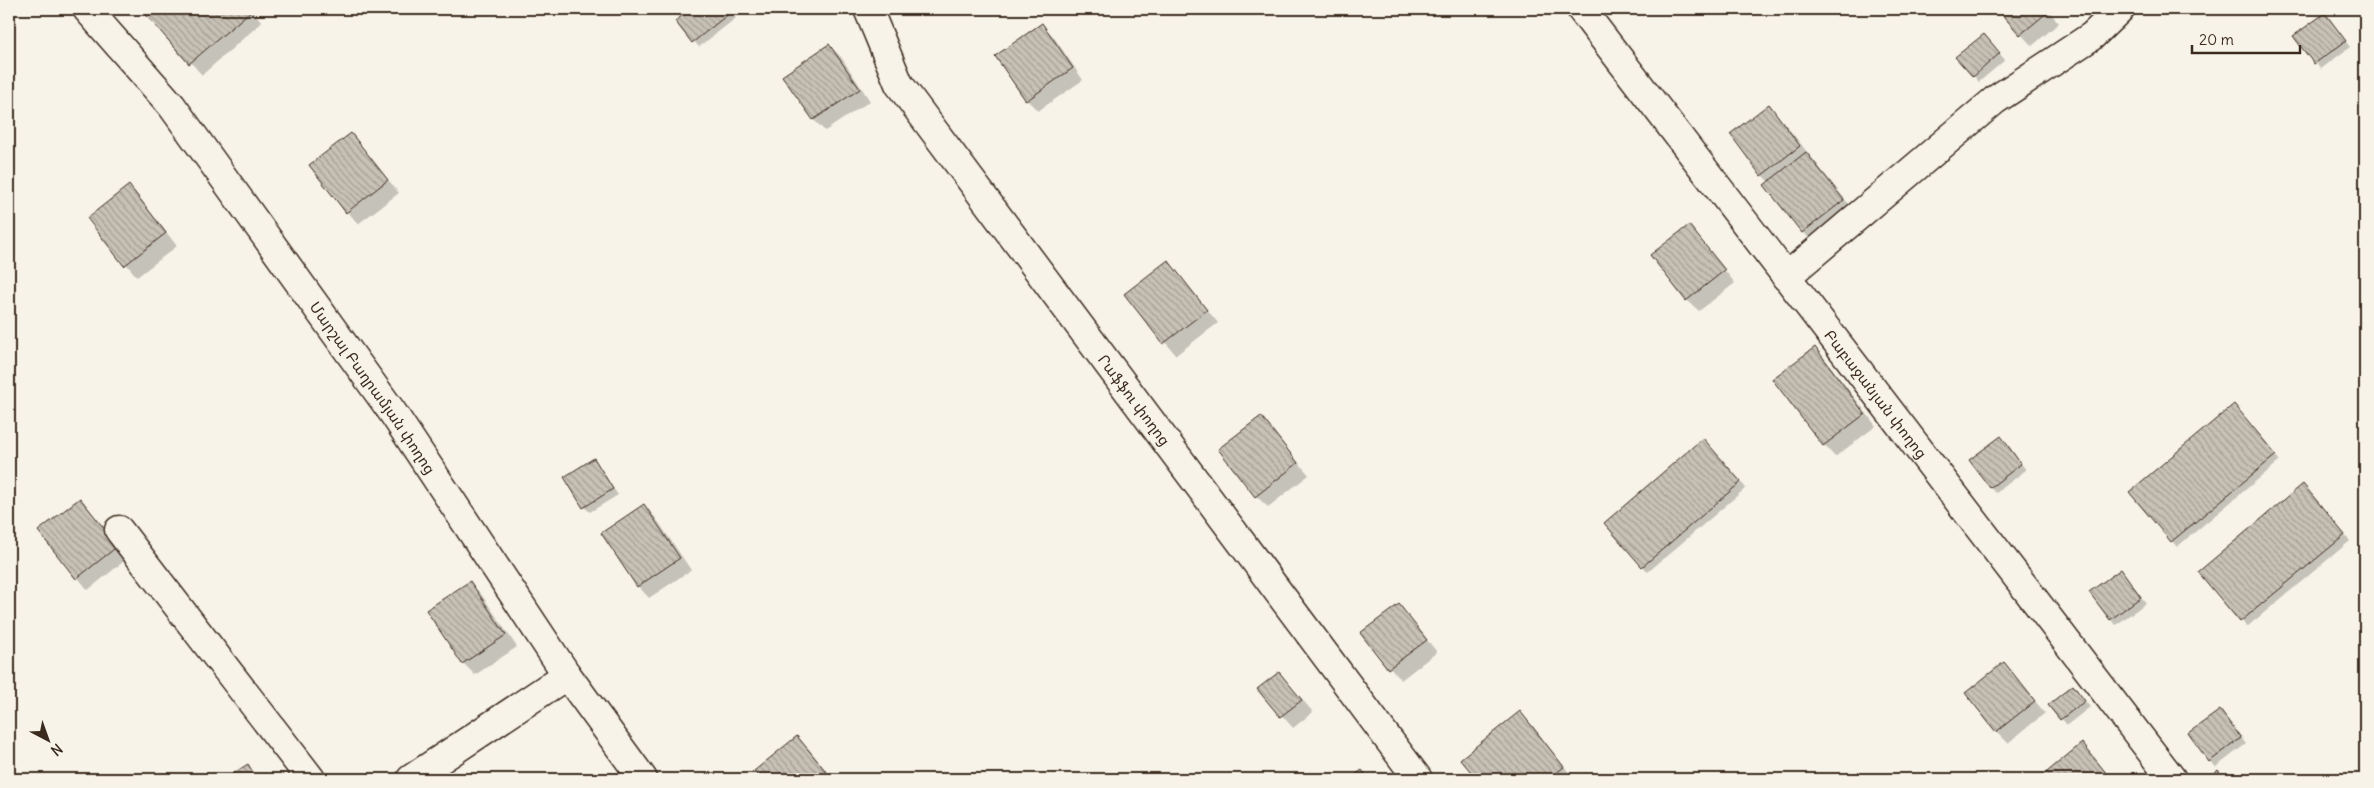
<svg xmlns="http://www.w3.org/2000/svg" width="2374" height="788" viewBox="0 0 2374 788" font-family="Delius,'Noto Sans Armenian',sans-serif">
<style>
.shadow{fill:#0003}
.building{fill:url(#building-back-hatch);stroke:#3b2a1e}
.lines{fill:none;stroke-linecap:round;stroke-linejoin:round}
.minor-casing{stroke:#3b2a1e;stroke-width:31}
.minor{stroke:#f7f3e8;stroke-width:28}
.labels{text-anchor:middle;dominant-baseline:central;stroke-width:4;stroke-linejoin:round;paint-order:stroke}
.street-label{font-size:15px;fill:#3b2a1e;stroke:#f7f3e8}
</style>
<defs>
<pattern id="building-back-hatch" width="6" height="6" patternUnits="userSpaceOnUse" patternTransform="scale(1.25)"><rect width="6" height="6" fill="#c8c1b6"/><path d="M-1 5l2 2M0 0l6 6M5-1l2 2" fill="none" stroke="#a49d93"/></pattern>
</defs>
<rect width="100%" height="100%" fill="#f7f3e8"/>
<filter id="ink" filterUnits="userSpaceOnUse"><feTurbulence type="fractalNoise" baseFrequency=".02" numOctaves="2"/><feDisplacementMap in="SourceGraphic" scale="10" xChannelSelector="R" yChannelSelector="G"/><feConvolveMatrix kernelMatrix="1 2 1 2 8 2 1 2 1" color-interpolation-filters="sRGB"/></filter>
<g filter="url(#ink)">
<path class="shadow" d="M143,9H251L262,22L202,75Z
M693,9H729L736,18L699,47L677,21Z
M1998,9H2047L2059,23L2032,46Z
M2325,14L2350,47L2321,69L2295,36Z
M1042,25L1053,36L1083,80L1038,111L1027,100Z
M1989,41L2005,60L1979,82L1974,76Z
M829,45L841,57L870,101L825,131L814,120L784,76Z
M1768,106L1780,118L1855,212L1814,243L1803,232L1769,182L1762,175Z
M351,134L399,193L358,224L310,166Z
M129,187L140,198L177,246L137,277L88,218Z
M1689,226L1735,283L1699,311L1687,300Z
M1168,262L1218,323L1176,355L1126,295Z
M1815,349L1826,360L1876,426L1835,457L1824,445Z
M2239,412L2280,461L2177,547L2172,541Z
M1261,417L1309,475L1268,507L1256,496Z
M2006,443L2026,470L1996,493L1990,487Z
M1709,445L1746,488L1648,572L1643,566Z
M594,460L618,495L590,512L584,507Z
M2308,492L2350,541L2247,627L2200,572Z
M80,500L128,558L88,590L40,531Z
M644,506L655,517L691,570L649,598L638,586Z
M2121,570L2146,603L2116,625L2111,620Z
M470,583L481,594L517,647L475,675L463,663Z
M1399,606L1437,652L1401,680L1362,634Z
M2004,664L2045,713L2008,743L1996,731Z
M1279,673L1313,712L1293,728L1259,689Z
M2078,692L2090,707L2067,725L2050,705Z
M2220,711L2246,744L2216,767L2210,761Z
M1520,713L1532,725L1574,779H1478L1462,759Z
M797,738L809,749L833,779H762L755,771Z
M2082,745L2112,779H2046L2044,776Z
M247,765L260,779H226Z"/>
<path class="building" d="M141,9H251L252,10L189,64Z
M691,9H729L731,12L692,43L675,21Z
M1997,9H2047L2049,11L2020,35Z
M2325,13L2346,41L2314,64L2293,36Z
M1042,23L1073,68L1026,101L995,56Z
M1984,34L2000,53L1973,77L1955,57Z
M829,44L860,89L813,120L782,76Z
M1769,104L1800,146L1761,176L1730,134Z
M351,133L388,180L346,213L309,165Z
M1806,152L1844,200L1802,233L1764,185Z
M129,185L166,233L124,266L87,218Z
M1689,225L1725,270L1686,301L1650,255Z
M1168,260L1207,310L1163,344L1124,294Z
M1815,347L1865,414L1823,446L1772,379Z
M2234,404L2276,455L2171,542L2129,492Z
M1261,416L1298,463L1255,497L1218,449Z
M2001,436L2021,464L1990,488L1969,460Z
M1703,438L1741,482L1642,567L1604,523Z
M594,458L613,489L583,508L564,477Z
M2303,484L2345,535L2240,622L2198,572Z
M80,498L118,546L76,579L38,531Z
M644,504L680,558L637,587L601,533Z
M2121,569L2141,597L2110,620L2089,592Z
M470,581L506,635L462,664L426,610Z
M1399,604L1427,640L1388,669L1360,633Z
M2004,662L2035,701L1996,732L1965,693Z
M1279,672L1302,700L1280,717L1257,689Z
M2073,685L2085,701L2060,720L2048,705Z
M2220,710L2241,738L2209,762L2188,733Z
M1520,711L1564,767L1548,779H1477L1460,759Z
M797,736L832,779H760L754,771Z
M2082,743L2111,779H2045L2042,776Z
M248,764L257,779H224Z
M1362,770L1369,779H1349Z
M2218,770L2225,779H2207Z"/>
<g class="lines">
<defs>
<g id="minor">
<path id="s1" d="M87,9L172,106L393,413L567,675L643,779"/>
<path id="s2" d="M868,9L899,84L1418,779"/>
<path id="s3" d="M1581,9L2172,779"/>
<path d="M1786,277L1995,100L2092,36L2120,9"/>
<path d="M119,530L311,779"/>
<path d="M411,779L567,675"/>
</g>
</defs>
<use href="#minor" class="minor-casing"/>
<use href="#minor" class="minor"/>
</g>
</g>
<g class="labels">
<g class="street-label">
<text stroke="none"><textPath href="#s1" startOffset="475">Մարշալ Բաղրամյան փողոց</textPath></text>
<text stroke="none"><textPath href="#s3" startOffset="485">Բաբաջանյան փողոց</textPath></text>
<text stroke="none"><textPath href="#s2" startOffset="475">Րաֆֆու փողոց</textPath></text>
</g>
</g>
<rect width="2374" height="788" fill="none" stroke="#f7f3e8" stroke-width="30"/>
<rect x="15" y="15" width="2344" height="758" fill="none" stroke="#3b2a1e" stroke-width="2" filter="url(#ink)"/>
<g transform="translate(48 740) rotate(139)" stroke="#f7f3e8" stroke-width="4" paint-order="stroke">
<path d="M0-4L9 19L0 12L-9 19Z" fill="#3b2a1e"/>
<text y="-8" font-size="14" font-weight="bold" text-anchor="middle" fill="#3b2a1e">N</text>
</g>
<path d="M2192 45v8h108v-8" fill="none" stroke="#3b2a1e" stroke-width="2.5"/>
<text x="2199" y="45" font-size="15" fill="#3b2a1e" stroke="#f7f3e8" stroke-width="4" paint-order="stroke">20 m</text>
</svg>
